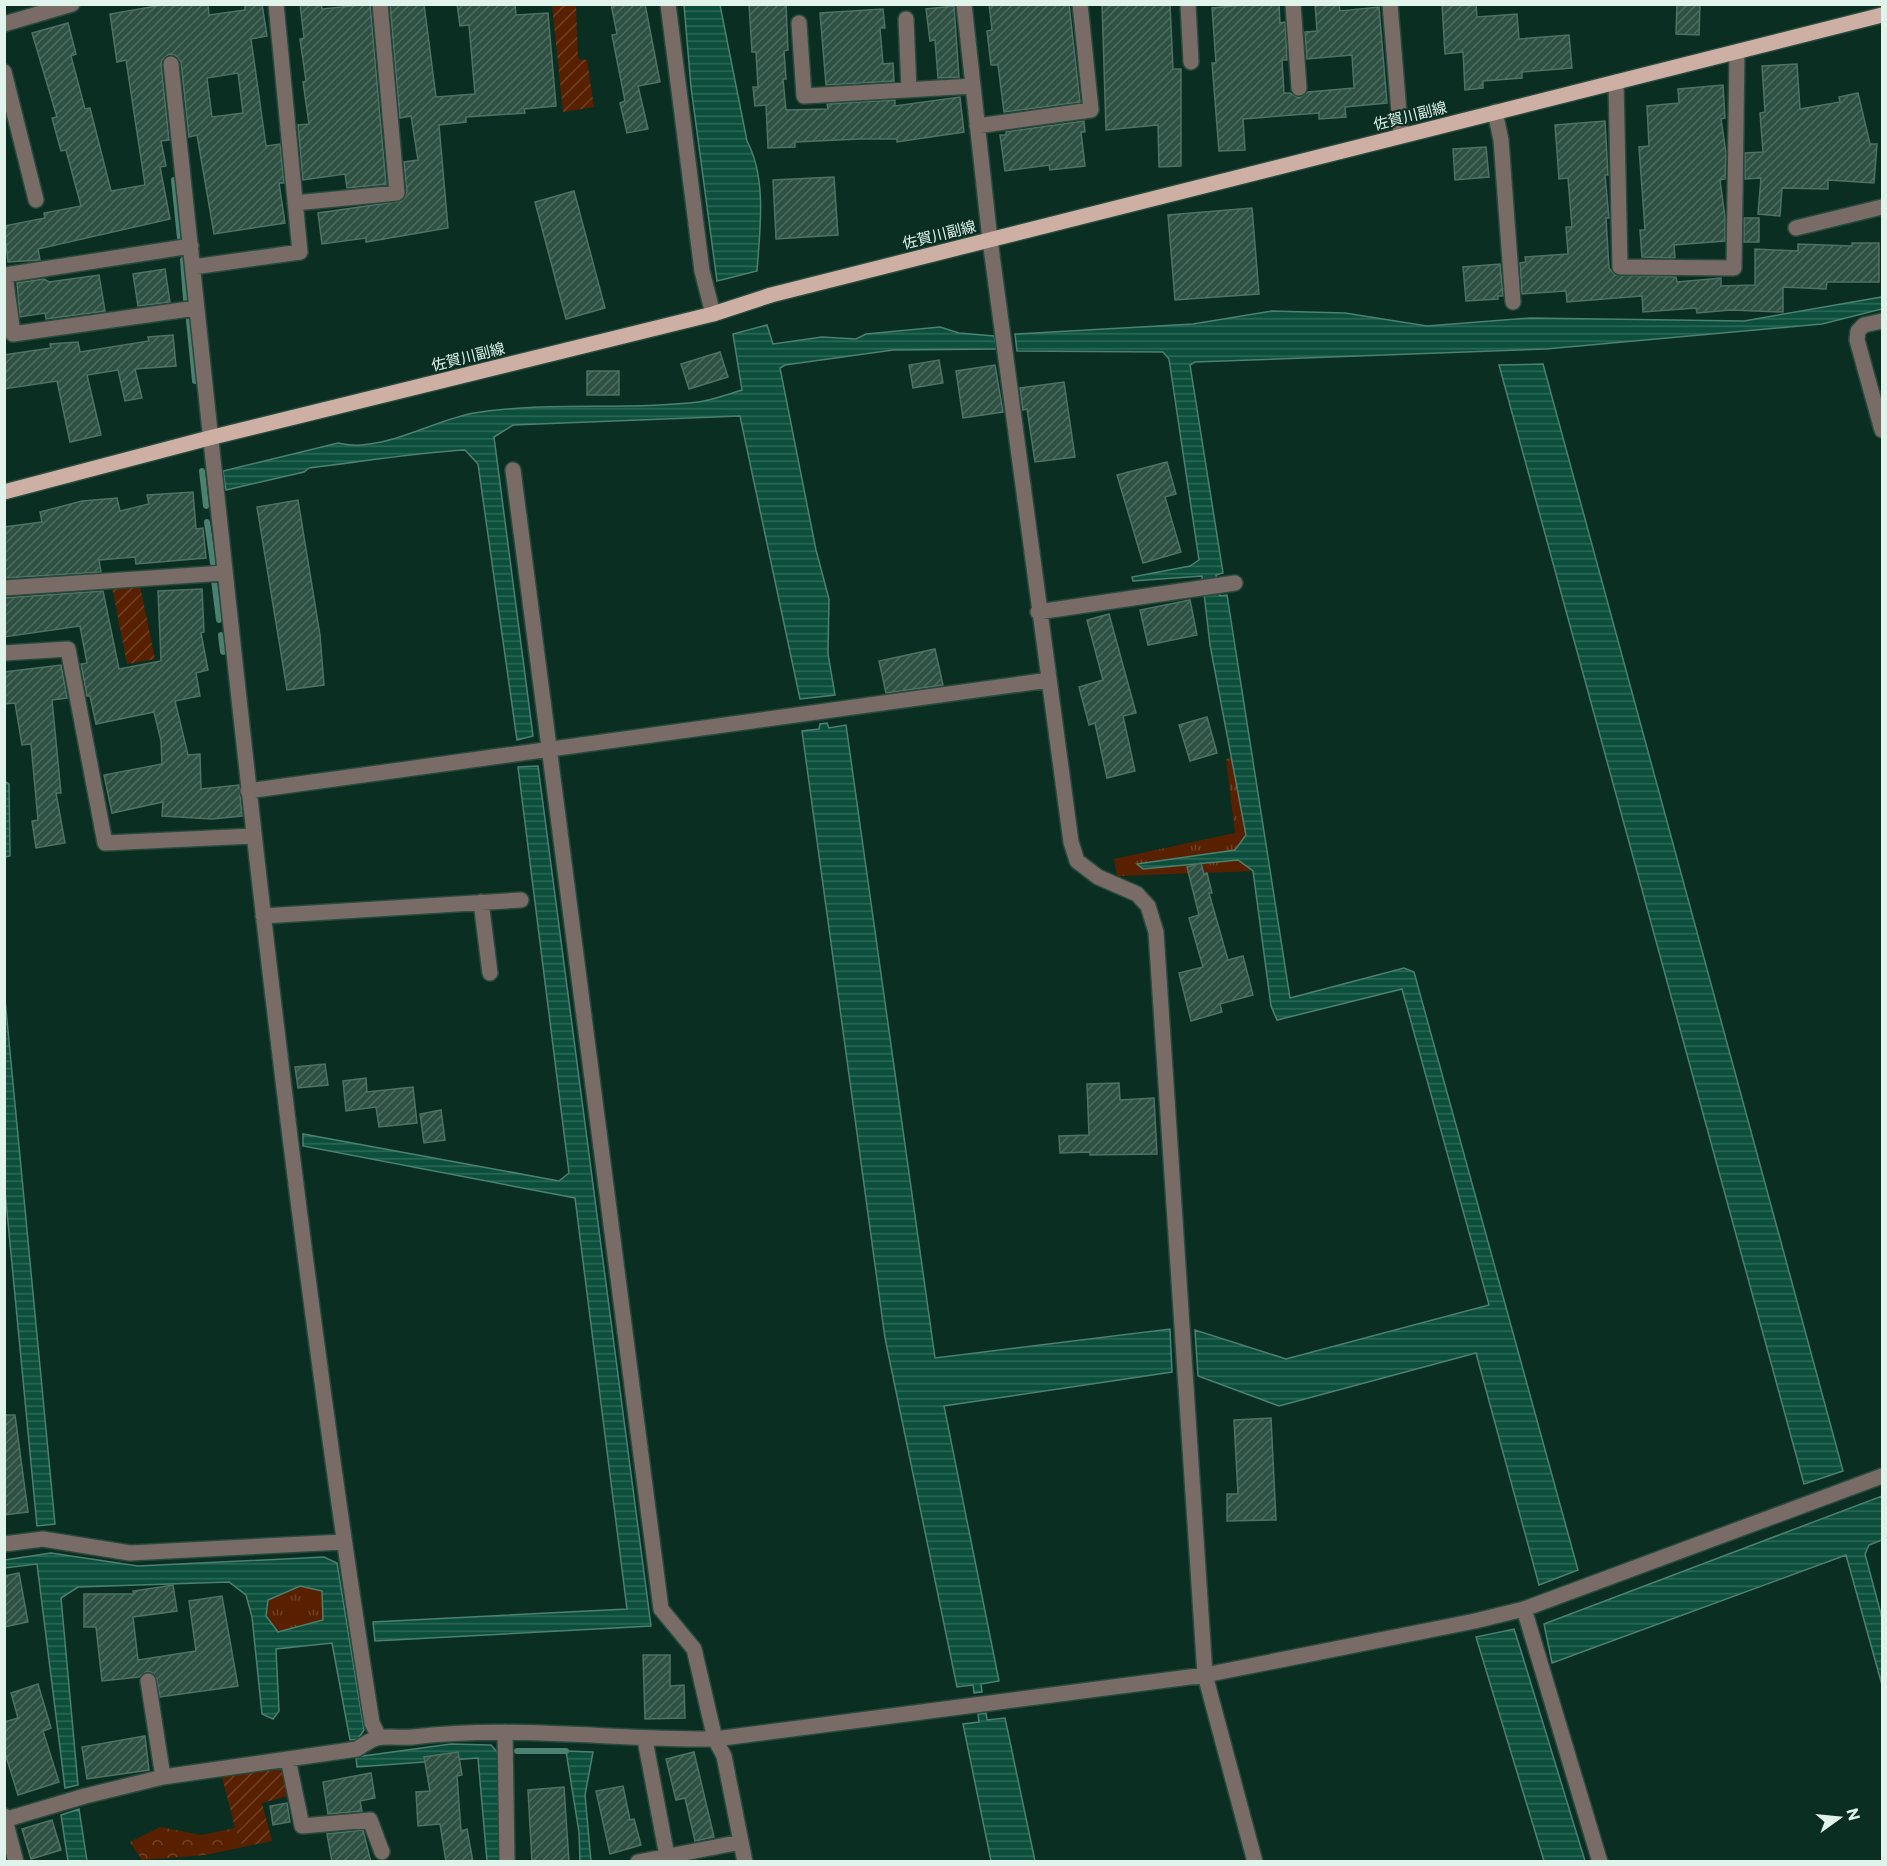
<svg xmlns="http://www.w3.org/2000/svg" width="1887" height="1866" viewBox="0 0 1887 1866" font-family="Commissioner,'Noto Sans JP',sans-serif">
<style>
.grass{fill:url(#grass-tufts)}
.forest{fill:url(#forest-crowns)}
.garden{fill:url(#garden-furrows)}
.water{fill:url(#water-rules);stroke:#4c8071;stroke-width:1.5;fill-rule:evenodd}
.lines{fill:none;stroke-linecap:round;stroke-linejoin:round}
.stream{stroke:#4c8071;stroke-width:6}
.building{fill:url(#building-hatch);stroke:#4f7264;stroke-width:1.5;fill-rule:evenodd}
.street-casing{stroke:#284a3e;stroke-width:18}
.primary-casing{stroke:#284a3e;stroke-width:18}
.street{stroke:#796b65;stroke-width:15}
.primary{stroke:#cdb0a3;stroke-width:15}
.labels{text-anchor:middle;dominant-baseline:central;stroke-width:4.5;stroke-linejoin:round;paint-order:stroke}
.street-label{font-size:15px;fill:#e1f4ec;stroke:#0a2e22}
</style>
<defs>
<pattern id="grass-tufts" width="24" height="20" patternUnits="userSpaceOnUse" patternTransform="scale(1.5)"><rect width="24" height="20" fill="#592000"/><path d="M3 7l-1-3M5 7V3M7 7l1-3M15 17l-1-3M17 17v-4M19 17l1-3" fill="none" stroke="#714125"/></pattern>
<pattern id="forest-crowns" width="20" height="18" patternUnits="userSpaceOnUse" patternTransform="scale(1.5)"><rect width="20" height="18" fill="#592000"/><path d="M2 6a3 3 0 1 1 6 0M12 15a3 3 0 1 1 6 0" fill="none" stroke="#714125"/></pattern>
<pattern id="garden-furrows" width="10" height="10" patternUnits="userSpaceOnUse" patternTransform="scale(1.5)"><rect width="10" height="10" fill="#592000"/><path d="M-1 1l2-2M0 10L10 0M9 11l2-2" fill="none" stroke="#714125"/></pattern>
<pattern id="water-rules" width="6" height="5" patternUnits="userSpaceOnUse" patternTransform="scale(1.5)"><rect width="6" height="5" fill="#0c4f3c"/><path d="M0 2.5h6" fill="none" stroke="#2f6958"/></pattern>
<pattern id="building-hatch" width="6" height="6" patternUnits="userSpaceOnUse" patternTransform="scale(1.5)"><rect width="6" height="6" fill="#2f5144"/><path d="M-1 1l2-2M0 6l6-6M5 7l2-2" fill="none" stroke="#4d6b5f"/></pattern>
</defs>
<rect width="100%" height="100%" fill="#0a2e22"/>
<path class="grass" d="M1231,758L1246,835L1235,850L1138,864L1143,869L1239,860L1253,871L1117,876L1114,859L1235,833L1226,759Z
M301,1586L322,1591L323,1621L278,1632L266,1616L268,1600Z"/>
<path class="forest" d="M160,1827L202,1835L235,1828L243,1847L205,1855L142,1860L130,1842Z"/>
<path class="garden" d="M552,5H576L578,59L587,60L594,107L563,112Z
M140,586L155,659L127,664L112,587Z
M284,1769L287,1796L262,1803L272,1841L243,1847L235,1828L222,1777Z"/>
<path class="water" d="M684,5H720L747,141C767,179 760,229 757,271L717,281L691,87Z
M1882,297V309L1822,324L1546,349L1195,362L1190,365L1223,573L1216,575L1220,596L1227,595L1290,998L1404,968L1414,972L1578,1570L1539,1585L1476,1353L1279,1406L1198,1376L1195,1330L1286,1359L1489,1305L1402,989L1277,1020L1271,1006L1253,871L1238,860L1143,869L1137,864L1235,850L1246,835L1210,645L1202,576L1133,581L1132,577L1190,566L1199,560L1169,359L1163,352L1017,351L1015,334L1193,324L1272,311L1345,313L1427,326L1530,318L1744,321Z
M767,325L773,344L822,337L856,339L866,334L940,327L959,333L994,336L997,349L893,350L785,365L780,368L816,550L829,599L828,654L835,695L800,699L740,416L513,425L494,437L533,736L517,740L478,464L465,450C412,453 361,462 309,468L304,472L226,490L223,471L338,443C380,454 433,420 474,413C549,401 624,411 698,402C713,400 728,394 742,390L733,334Z
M1543,364L1843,1471L1804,1484L1499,365Z
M827,723L829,728L846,725L935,1358L1170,1329L1172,1372L944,1406L999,1681L981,1684L982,1692L974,1693L973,1685L957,1687L885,1338L802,731L819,729L820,724Z
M538,766L651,1626L375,1641L373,1622L627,1609L575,1198L303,1146V1134L559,1181L569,1173L518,767Z
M4,781L9,784L10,856L5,857Z
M4,989L55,1524L37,1526L5,1191Z
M1882,1496V1540L1869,1545L1865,1554L1882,1618V1685L1846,1555L1552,1663L1544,1624Z
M51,1553L138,1566L324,1557L337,1563L364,1730L358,1739L350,1740L332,1643L276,1649L279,1711L273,1719L262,1714L252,1617L246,1595L229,1582L78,1587L61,1598L78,1785L65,1788L37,1564L5,1568V1560ZM300,1586L322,1591L323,1620L278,1632L266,1616L268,1600Z
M1514,1629L1521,1651L1585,1861H1544L1476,1637Z
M986,1713L987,1720L1005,1718L1035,1861H991L963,1724L979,1722L978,1714Z
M451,1744L491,1745L498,1753L500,1861H487L478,1758L357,1767L356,1757Z
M566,1751L593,1752L585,1795L591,1861H580L579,1832Z
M79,1809L87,1861H68L61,1815Z"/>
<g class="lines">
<path class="stream" d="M174,180L180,238
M183,260L186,299
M189,320L195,381
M202,471L206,506
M207,522L213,563
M214,580L219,620
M221,635L223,652
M517,1751H566"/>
</g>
<path class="building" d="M168,4H208L209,15L245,10V4H262L267,36L251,39L266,146L280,144L284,183H279L285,223L214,234L197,135L189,137L181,62L175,55L169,54L162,60L161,64L169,140L161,141L166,166L160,167L170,219L38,249L40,260L8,262L4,226L45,218L44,213L81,206L66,150L61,151L52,118L57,117L32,33L68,23L76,54L71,56L85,109L90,108L111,191L145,185L126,60L117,62L110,14ZM238,73L243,113L212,117L207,78Z
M300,4H321L322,9L370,4L386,184L347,188L345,174L303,180L298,125L309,124L303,82L306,81L300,39L304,38Z
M390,4H424L436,97L475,94L469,25L460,26L457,4H515L516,15L548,13L556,106L524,109L525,113L466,117V122L439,125L448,228L366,242V238L322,244L318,213L402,201L407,192L404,162L418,160L411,116L400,118Z
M611,4H645L660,82L638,86L648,129L627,133L620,103L625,101L612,35L617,34Z
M749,4H786L788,50L784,51L786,79H783L786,110L828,109L827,104L895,100V106L960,97L964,132L897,142V139H860L795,142V147L768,148L766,105L755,106L753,87H758L756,52H752Z
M989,4H1069L1080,102L1004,112L998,65H991L987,31L992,30Z
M1102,4H1170L1173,69H1181V166L1159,167L1158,125L1106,130Z
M1253,4H1279L1280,23L1285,22L1287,60H1282L1284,93H1290L1299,98L1308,92L1354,88L1352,55L1307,59L1305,32L1317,31L1315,4H1339L1340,11L1379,7L1387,103L1345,107L1346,117L1319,119V113L1243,119L1245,150L1219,151L1212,63H1216L1212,8Z
M1442,4H1476L1477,17L1517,14L1519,39L1569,35L1572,68L1522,72V78L1483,81V88L1465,90L1463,52L1445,54Z
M1677,4H1700L1699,35L1676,34Z
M954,6L959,77L938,78L935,40L930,41L926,9Z
M883,9L885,28H880L883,64L893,63L894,81L826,85L820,13Z
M1797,64L1800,109L1840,102L1839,97L1858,93L1870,144H1877L1874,183L1828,180V189L1782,188L1780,216L1758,214L1761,178L1745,179V153L1763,152L1760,113L1765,112L1762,66Z
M1723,85L1725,118L1721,119L1726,153L1725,179L1720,180L1725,217V241L1674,245L1675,258L1642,257L1640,230H1645L1639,147L1649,146L1647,106L1679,103L1678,89Z
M1084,121L1085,132H1081L1085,166L1050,170L1049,165L1005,171L1000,135H1006V132Z
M1605,121L1608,175H1605L1609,218H1606L1609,268L1615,275L1676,277L1677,282L1721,278V286L1755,285V249L1798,251V244L1852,246V243H1879V282H1827L1826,289L1783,287V312L1731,310L1697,313L1696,308L1643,312L1642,296L1567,302L1566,291L1522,294L1520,263L1526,262L1525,257L1568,254L1566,227H1572L1568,178L1559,179L1555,125Z
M1486,147L1489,177L1455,180L1453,149Z
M834,177L838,235L776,239L773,180Z
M574,191L605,308L566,319L535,202Z
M1252,208L1259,294L1175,300L1168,215Z
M1744,218H1759V242H1744Z
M1500,264L1503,296H1498V299L1466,301L1463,267Z
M165,269L170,302L138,306L133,274Z
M99,275L105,311L46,319L45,313L20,317L17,283L44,279L49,282Z
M173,335L176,366L135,369L142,398L125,401L118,370L87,375L101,435L70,442L57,381L4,389V355L51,348L50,344L78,342L80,352L149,341L148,337Z
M720,352L728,377L689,389L681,364Z
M939,360L943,383L913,388L909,365Z
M995,365L1003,412L963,418L956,371Z
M587,371H619V395H587Z
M1064,382L1075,457L1035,462L1027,409L1023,410L1020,388Z
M1167,462L1176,494L1165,497L1181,552L1143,563L1117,475Z
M193,492L196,529L203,528L206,558L136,564L135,557L99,560L101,572L4,578V527L42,522L40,512L82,501L117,498L120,511L149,504L147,495Z
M298,500L320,635L324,685L287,690L257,507Z
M202,589L204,632L201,633L208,670L196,673L200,696L175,701L188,755L200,754L201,789L239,785L242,816L212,819L162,816L163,802L112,813L104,775L162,764L161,741L154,712L96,724L90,696H87L81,664L87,663L80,626L4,637V598L103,591L119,669L161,661L158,591Z
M1190,600L1197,635L1148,645L1140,610Z
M1109,614L1136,713L1123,716L1135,771L1107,778L1095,723L1089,725L1079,687L1103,680L1087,620Z
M935,649L943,685L886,693L879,661Z
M61,665L67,698L52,700L61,793H56L65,843L36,848L32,821L38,820L31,744L22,745L15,703L4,704V672Z
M1207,717L1217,753L1190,761L1179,725Z
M1201,863L1204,874L1207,873L1212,893H1209L1228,960L1243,956L1253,995L1220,1004L1222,1012L1191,1021L1179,973L1203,967L1189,918L1199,915L1187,867Z
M325,1064L328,1085L298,1088L295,1067Z
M366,1078L367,1092L413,1087L417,1123L379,1127L376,1107L346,1111L343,1081Z
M1119,1083L1120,1100L1154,1098L1157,1154L1090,1155V1152L1060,1153L1059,1136L1089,1135L1087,1084Z
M441,1110L445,1140L424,1143L420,1114Z
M4,1415H15L28,1512L4,1515Z
M1271,1418L1276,1520L1227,1521V1494H1238L1234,1420Z
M19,1573L28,1622L4,1627V1576Z
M173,1585L177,1611L133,1617L138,1660L196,1651L189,1601L222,1596L238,1686L160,1697L157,1679L151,1672H146L139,1677L102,1681L96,1627H84V1594H134L133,1591Z
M643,1655H670V1686L684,1685L685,1718L645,1719Z
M38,1684L51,1728L43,1731L59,1782L18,1795L4,1750V1722L18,1718L11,1693Z
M145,1736L149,1770L87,1779L82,1747Z
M458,1752L462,1775L457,1776L461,1831L467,1829L473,1862H446L440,1824L418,1826L416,1792L430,1791L424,1757Z
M694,1752L714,1837L695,1841L685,1798L676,1800L666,1759Z
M371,1773L375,1798L360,1801L362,1811L328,1814L323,1782Z
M623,1786L630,1820L634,1819L641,1845L610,1854L596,1791Z
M564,1787L569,1862H532L528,1790Z
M287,1803L290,1822L273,1825L270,1806Z
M52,1820L61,1850L31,1859L22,1829Z
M363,1830L371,1862H332L327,1834Z"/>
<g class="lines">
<defs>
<path id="street" d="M668,4L702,271L713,314
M964,4L990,240L1071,842L1077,861L1098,877L1137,894L1148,906L1156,932L1205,1675L1255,1862
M1188,4L1191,62
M1293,4L1299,88
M1390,4L1401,136
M906,19L909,90
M799,23L804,96L973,86
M4,24L72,4
M171,64C230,618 285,1173 372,1723L379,1737
M4,72L36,200
M1616,82L1620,267L1734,268L1737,52
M1495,112L1501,140L1513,302
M977,126L1091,110L1080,4
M295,203L397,193L380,4
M1796,228L1882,207
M191,246L5,275L13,334L196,308
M193,267L300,252L276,4
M1882,321L1864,325L1858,331L1857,340L1882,430
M513,470L661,1609L694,1649L715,1739L724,1756L745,1862
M4,588L224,573
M1038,612L1235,583
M4,653L68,649L105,843L253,836
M248,791L1049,680
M481,902L490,973
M263,916L521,900
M4,1544L43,1539L130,1553L343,1542
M1524,1609L1600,1862
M148,1681L163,1777
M505,1732L507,1862
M645,1740L667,1856
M288,1759L302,1826L370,1820L382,1852
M4,1816L16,1862
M4,1820L85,1796L163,1777L357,1749C363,1745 370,1740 377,1738C385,1736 403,1738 413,1737C513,1725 615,1740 715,1739L1205,1675L1475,1621L1524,1609L1882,1476
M638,1862L741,1842"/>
<path id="primary" d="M4,492L209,438L713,314L771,295L1882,15"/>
</defs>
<use href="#street" class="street-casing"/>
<use href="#primary" class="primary-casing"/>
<use href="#street" class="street"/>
<use href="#primary" class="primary"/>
</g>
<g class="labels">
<g class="street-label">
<text transform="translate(1410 115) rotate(-14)">佐賀川副線</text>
<text transform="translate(939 234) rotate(-14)">佐賀川副線</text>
<text transform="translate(468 356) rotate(-14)">佐賀川副線</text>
</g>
</g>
<rect width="1887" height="1866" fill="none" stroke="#e1f4ec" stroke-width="12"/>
<g transform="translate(1839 1818) rotate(75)" stroke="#0a2e22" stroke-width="4.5" paint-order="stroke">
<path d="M0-4.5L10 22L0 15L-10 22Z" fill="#e1f4ec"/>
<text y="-9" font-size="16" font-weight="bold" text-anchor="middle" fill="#e1f4ec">N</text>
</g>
</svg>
